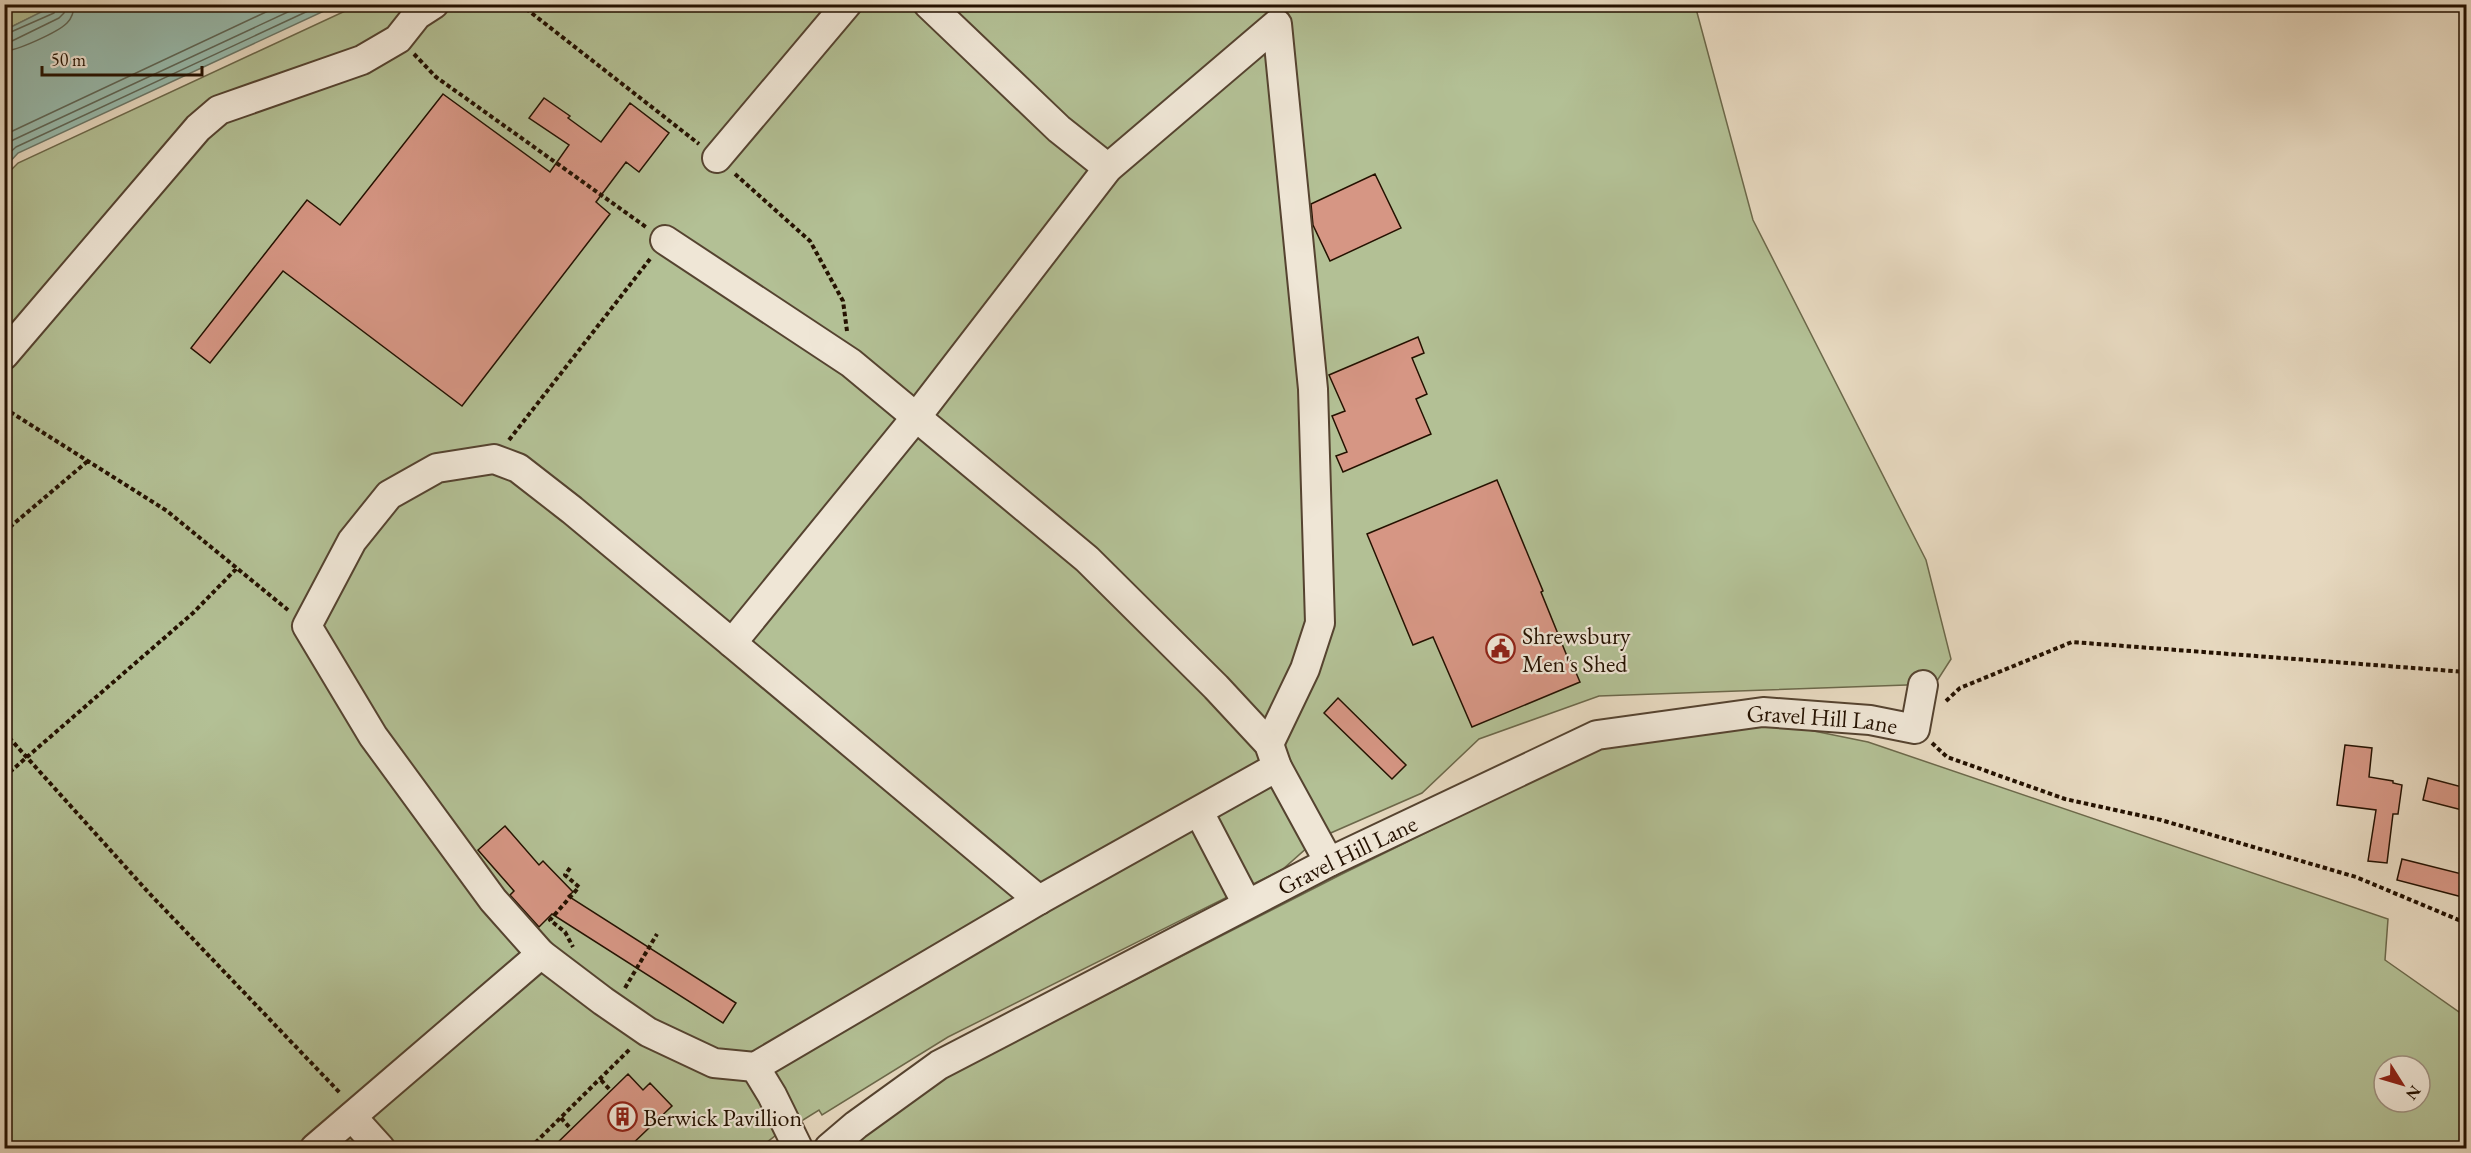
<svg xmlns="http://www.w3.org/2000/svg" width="2471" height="1153" viewBox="0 0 2471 1153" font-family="'EB Garamond',serif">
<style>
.green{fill:#b3c095;stroke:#6c684a;stroke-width:1.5;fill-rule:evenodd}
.water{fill:#98bbad;stroke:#6a7768;stroke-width:1.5}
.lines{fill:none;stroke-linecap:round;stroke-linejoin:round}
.shore{stroke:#5e6656;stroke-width:1.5}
.building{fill:#d69684;stroke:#241100;stroke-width:1.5}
.minor-casing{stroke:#554330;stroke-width:32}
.path{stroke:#241100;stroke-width:4;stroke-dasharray:4.5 3;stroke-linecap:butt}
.minor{stroke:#efe6d6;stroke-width:28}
.labels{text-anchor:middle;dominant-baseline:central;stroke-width:4.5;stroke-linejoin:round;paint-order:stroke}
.poi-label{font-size:24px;fill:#241100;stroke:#efe6d6;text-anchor:start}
.street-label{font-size:24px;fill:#241100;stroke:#efe6d6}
</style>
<rect width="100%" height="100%" fill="#e7d9c0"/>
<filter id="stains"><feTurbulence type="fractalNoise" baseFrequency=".00333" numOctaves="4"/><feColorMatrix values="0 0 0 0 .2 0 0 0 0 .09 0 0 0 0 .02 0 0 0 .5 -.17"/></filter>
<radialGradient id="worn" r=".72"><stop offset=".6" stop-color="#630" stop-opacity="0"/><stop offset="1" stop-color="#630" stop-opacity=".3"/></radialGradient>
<path class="green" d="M5,5H57L5,30Z
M358,5H1695L1753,220L1926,560L1951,659L1935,684L1599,696L1479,739L1422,793L1317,839L1283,869L948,1037L822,1115L819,1110L803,1120L788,1126L762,1146L759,1142L748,1148H5L4,177L18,163Z
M1769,722L1868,742L2388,919L2385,960L2466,1017V1148H847L907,1097L1340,875L1602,746ZM2384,1066H2420V1102H2384Z"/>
<path class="water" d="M57,4H337V5L18,153L5,167V30Z"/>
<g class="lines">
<path class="shore" d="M4,35L54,13L58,4
M4,42L12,41L59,18L64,13L65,4
M4,51C17,51 58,32 67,23C72,18 74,11 74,4
M4,135L283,4
M4,147L13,140L305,4
M4,158L16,147L323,4"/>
</g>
<path class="building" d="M443,94L550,172L569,145L529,118L544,98L570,116L568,118L601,142L630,103L669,133L639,172L626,162L596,202L610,214L462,406L283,271L210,363L191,348L307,200L340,225Z
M1375,174L1401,228L1330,261L1313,225L1311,204Z
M1418,337L1424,353L1412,358L1427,394L1416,399L1431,434L1343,472L1336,456L1347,452L1332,416L1345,411L1329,375Z
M1497,480L1543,591L1541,592L1569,661H1571L1580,682L1472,727L1433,637L1413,645L1367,534Z
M1338,698L1406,765L1392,779L1324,713Z
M2345,745L2372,748L2369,777L2393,781V783L2402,785L2398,814H2393L2387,863L2368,861L2376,810L2337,805Z
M2428,778L2466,788V811L2423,800Z
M505,826L539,865L543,861L573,892L568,896L736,1003L723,1023L552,914L539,927L510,895L514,891L478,850Z
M2402,859L2466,875V898L2397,880Z
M628,1074L643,1090L650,1083L672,1106L627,1149H551Z"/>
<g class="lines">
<defs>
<g id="minor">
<path d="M928,4L1059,129L1108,168"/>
<path d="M717,158L847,4"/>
<path d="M665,240L851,363L1087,559L1216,687L1269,744L1277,767L1329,862"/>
<path d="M4,355L198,128L219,110L362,60L398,39L417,15L434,4"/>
<path d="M732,643L1039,900"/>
<path d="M1199,812L1247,904"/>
<path d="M541,954L603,1001L648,1032L714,1063L755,1067L1039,900L1277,767"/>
<path d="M755,1067L772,1095L798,1148"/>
<path d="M352,1117L380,1148"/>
<path d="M315,1148L541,954L493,900L373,736L307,626L352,541L389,495L437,468L494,459L518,468L572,510L732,643L917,416L1108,168L1277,24L1313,389L1320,623L1305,669L1269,744"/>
<path id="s1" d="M829,1148L856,1125L939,1065L1329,862L1597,735L1763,712L1870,720L1915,729L1923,685"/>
</g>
</defs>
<use href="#minor" class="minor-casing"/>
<path class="path" d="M520,4L699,144
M414,54L436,77L646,227
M735,174L810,241L843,301L847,331
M4,408L167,511L288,610
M509,440L650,259
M4,532L89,460
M1946,701L1960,688L2072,642L2466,672
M4,732L149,893L341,1094
M1932,743L1947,757L2065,799L2161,820L2356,877L2466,923
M4,777L193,613L238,567
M570,868L565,875L579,887L550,920L565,932L573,947
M625,988L657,934
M601,1080L611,1091
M561,1118L571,1129
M530,1148L630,1049"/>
<use href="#minor" class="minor"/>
</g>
<defs>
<symbol id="civic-ring" viewBox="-11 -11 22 22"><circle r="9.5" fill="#efe6d6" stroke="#8f2418" stroke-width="1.5"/><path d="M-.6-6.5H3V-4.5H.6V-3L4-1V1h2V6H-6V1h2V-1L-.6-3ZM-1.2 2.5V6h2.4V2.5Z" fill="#8f2418"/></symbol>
<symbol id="building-ring" viewBox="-11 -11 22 22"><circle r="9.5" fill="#efe6d6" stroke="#8f2418" stroke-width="1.5"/><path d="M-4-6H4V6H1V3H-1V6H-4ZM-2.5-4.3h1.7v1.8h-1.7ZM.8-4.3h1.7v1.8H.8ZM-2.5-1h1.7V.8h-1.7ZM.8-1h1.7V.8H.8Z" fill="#8f2418"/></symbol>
</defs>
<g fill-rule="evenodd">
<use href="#civic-ring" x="1484" y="632" width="33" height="33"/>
<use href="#building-ring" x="606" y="1100" width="33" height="33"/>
</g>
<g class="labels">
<g class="poi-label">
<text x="1522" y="635">Shrewsbury<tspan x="1522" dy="28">Men's Shed</tspan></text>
<text x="643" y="1117">Berwick Pavillion</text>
</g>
<g class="street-label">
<text stroke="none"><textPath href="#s1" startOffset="1101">Gravel Hill Lane</textPath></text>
<text stroke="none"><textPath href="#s1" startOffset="597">Gravel Hill Lane</textPath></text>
</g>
</g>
<rect width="2471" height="1153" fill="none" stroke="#e7d9c0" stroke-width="24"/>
<rect x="6" y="6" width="2459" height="1141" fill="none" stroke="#241100" stroke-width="3"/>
<rect x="12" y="12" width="2447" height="1129" fill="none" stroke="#241100" stroke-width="1.5"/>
<g transform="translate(2402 1084) rotate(127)"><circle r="28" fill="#efe6d6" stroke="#9e9180" stroke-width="1.5"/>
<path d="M0-4.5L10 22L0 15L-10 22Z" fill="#8f2418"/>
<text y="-9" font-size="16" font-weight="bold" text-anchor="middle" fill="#241100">N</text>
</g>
<path d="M42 66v9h160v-9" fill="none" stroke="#241100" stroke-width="3"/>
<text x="51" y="66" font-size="18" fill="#241100" stroke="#efe6d6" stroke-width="4.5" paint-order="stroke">50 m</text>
<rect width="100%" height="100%" filter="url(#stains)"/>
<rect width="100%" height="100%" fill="url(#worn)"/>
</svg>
